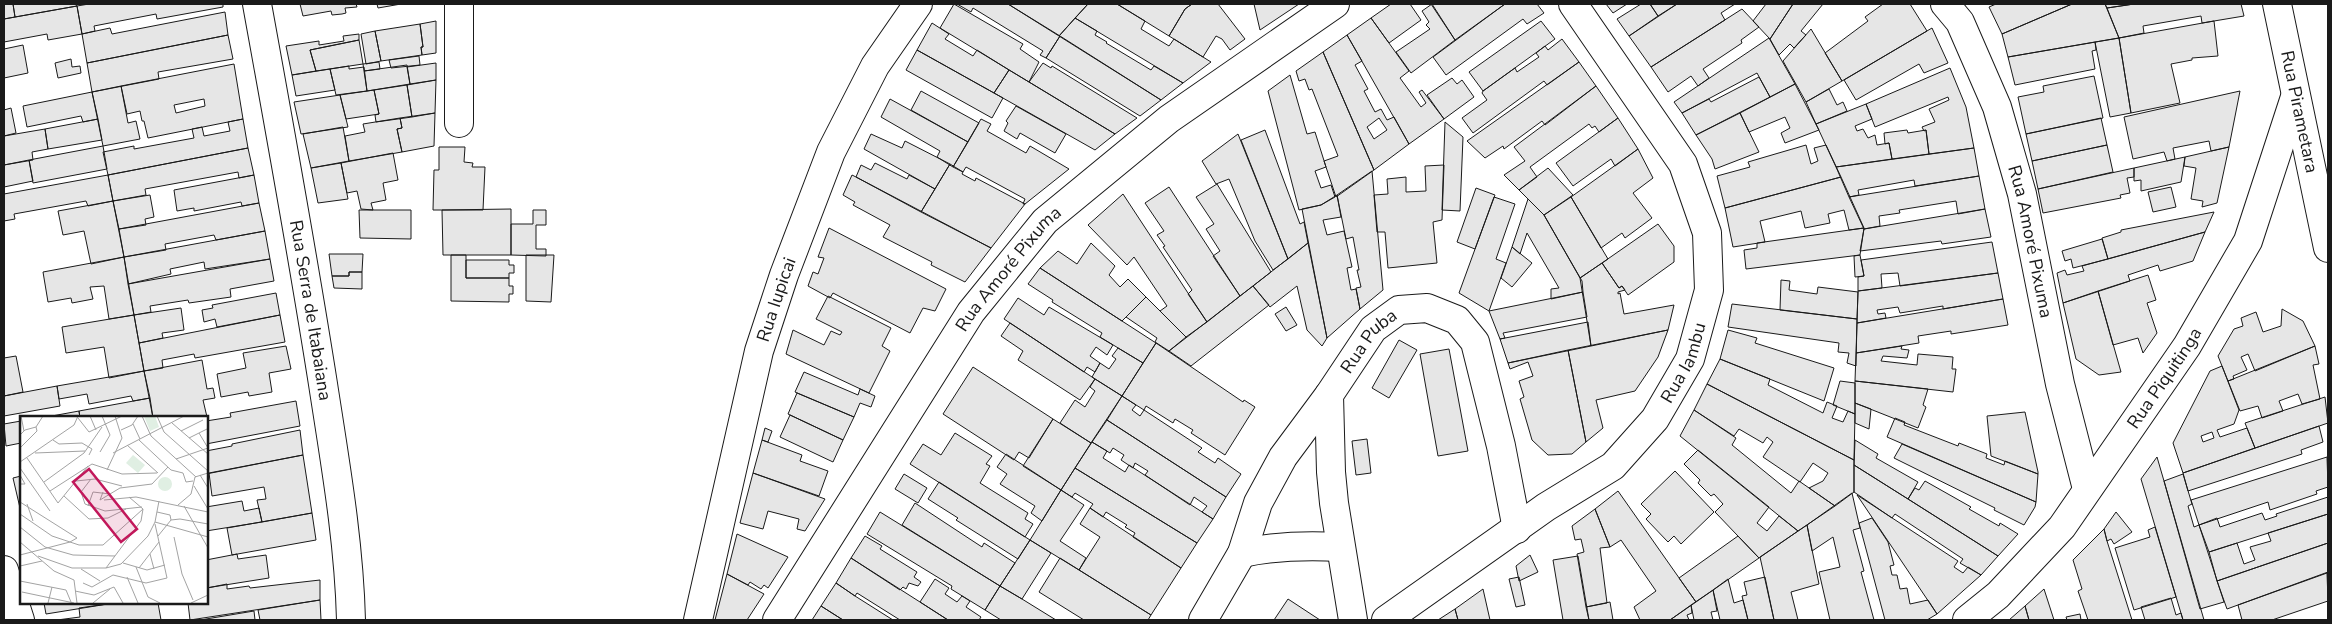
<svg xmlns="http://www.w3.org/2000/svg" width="2332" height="624" viewBox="0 0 2332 624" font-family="'Nunito Sans',sans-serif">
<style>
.building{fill:#e6e6e6;stroke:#1a1a1a;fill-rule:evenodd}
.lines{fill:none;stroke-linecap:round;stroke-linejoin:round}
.minor-casing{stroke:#1a1a1a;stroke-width:30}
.minor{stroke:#fff;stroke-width:28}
.labels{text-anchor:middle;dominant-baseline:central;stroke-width:4;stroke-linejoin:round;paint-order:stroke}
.street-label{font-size:18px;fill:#1a1a1a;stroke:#fff}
.inset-road{fill:none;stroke:#a3a3a3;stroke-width:1}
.view{fill:#c2185b;fill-opacity:0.15;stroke:#c2185b;stroke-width:2.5}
.inset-edge{fill:none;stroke:#1a1a1a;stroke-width:2.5}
</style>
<rect width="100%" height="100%" fill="#fff"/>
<path class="building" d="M4,4H13L15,17L4,19Z
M13,4H76L77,6L15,17Z
M89,4H223V7L157,19L156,14L94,26L95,31L82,34L77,6Z
M300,4H356L357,7L345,8L346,13L342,14L332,15L331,11L303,16Z
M377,4H401L378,8Z
M954,4L1023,44L1020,49L1039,62L1029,82L940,28Z
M957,4H1008L1060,36L1046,58L1040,55L1043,51L973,8L971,12Z
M1008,4H1088L1059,36Z
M1088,4H1117L1145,21L1141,29L1169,46L1174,39L1211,62L1183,83L1075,18Z
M1117,4H1192L1185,9L1169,36Z
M1192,4H1218L1245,39L1230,50L1222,39L1216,36L1203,57L1169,36L1185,9Z
M1254,4H1299L1260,30Z
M1391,4H1410L1421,20L1389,43L1371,18Z
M1431,4H1505L1455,40Z
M1432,4L1455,40L1411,73L1396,52L1430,29L1426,25L1429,22L1422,11Z
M1505,4H1537L1544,13L1527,24L1523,19L1446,75L1433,57Z
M1606,4H1627L1613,13Z
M1641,4H1650L1658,16L1629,36L1617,19Z
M1650,4H1677L1658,16Z
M1677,4H1735L1721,13L1725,20L1651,67L1629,36Z
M1766,4H1793L1770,39L1753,21Z
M1793,4H1823L1801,31L1806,35L1794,48L1790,44L1779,55L1770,39Z
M1883,4H1910L1927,31L1842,81L1825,53L1868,21L1865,17Z
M1996,4H2072L2002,34L1989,7Z
M2072,4H2105L2119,38L2008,57L2002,34Z
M2105,4H2134L2107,8Z
M2134,4H2241L2244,16L2202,23L2201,16L2143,26L2144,33L2119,38L2107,8Z
M77,6L82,34L48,40L47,34L4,42V19Z
M1742,9L1759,27L1741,40L1742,43L1703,69L1709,78L1698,86L1691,76L1668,92L1651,67Z
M225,12L228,35L87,63L82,34L110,28L112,34Z
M1075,18L1097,31L1095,35L1107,42L1106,43L1151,70L1154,66L1183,83L1161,100L1059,36Z
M1371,18L1409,71L1400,78L1421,107L1426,103L1419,92L1422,90L1444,119L1409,144L1347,35Z
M436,21V53L422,55L421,47H423L420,24Z
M1541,21L1555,39L1483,91L1469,72Z
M2214,21L2218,56L2192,58V60L2171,64L2180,103L2131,113L2119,38Z
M932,23L949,34L945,39L973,56L977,50L1009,70L994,93L917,50Z
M420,24L423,47H421L422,55L381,61L375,31Z
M1932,28L1948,63L1924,73L1919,64L1856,100L1844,80Z
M1811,29L1842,81L1806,102L1783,61Z
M375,31L381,61L366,64L361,34Z
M359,34V40L310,50L316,71L292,75L286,46L319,41V45L344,41L343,36Z
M228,35L233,59L158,72L159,79L92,92L87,63Z
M1347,35L1362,61L1355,65L1368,89L1364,91L1375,112L1381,109L1387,120L1394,117L1409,144L1374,170L1323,52ZM1379,118L1387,130L1374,139L1367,127Z
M1060,36L1161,100L1140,116L1046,58Z
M1769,38L1795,84L1770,97L1757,73L1682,113L1674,102Z
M2119,38L2131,113L2110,117L2095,42Z
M1562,39L1579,62L1547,85L1544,81L1473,133L1462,118L1487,100L1482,93L1483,91L1515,68L1517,72L1539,57L1536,53L1545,46L1548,50Z
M359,40L363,64L316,71L310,50Z
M2095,42L2096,50L2092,51L2095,69L2015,85L2008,57Z
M23,45L28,73L4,78V49Z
M917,50L1003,98L992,118L906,70Z
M1323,52L1374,170L1336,197L1324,161L1338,156L1312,89L1309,90L1305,79L1299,81L1296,71Z
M419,56L420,65L391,68L389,60Z
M71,59L72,67L80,66L81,73L58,78L55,63Z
M379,62L380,69L364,71L363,64Z
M1579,62L1596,86L1545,125L1542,121L1504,149L1503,146L1485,158L1467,141Z
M436,63V80L410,84L407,67Z
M1043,63L1051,68L1052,66L1137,118L1115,134L1029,82Z
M234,64L243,119L148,138L144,121H142L140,111L127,114L121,86ZM204,99L205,106L176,113L174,105Z
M407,65L410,84L367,91L364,71Z
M349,66V69L364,67L367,91L336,95L330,69Z
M1950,68L1966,107L1974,148L1929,154L1926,130L1924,131L1922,127L1935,122L1929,109L1949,100L1948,97L1875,127L1866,104Z
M330,69L335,90L296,96L292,75Z
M1009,70L1029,82L1115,134L1095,150L994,93Z
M1290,75L1307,134L1315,132L1326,167L1315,171L1321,188L1331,185L1335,197L1321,205L1299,210L1268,91Z
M2094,76L2103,118L2026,134L2018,97L2044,92L2043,86Z
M1759,77L1770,97L1696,135L1682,113L1709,99L1711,102Z
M1452,78L1457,84L1462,80L1474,97L1444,119L1427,95Z
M436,80L435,113L412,117L407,85Z
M1795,84L1819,130L1785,143L1781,133L1790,128L1785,117L1749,132L1740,113Z
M407,85L412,117L376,122L375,115L379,114L374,90Z
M121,86L128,123L136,121L140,139L103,146L92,92Z
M1596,86L1618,118L1599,132L1595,126L1592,128L1589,124L1530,167L1537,177L1519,190L1504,175L1525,161L1514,147Z
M1829,89L1837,105L1843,102L1847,111L1816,124L1806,102Z
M374,90L379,114L346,119L340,95Z
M921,91L979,123L968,142L911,110Z
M2240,91L2229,147L2211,151L2209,141L2173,148L2175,159L2167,161L2164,152L2133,159L2124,117Z
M92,92L98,119L83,122L81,116L27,127L23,106Z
M340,95L348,127L301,134L294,102Z
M890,99L968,142L953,167L937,157L940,151L881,117Z
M1866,104L1872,119L1855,126L1857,131L1863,129L1868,138L1875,135L1877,145L1889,143L1892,159L1836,167L1816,124Z
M1016,106L1066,134L1055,153L1020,133L1017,139L1004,131L1008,123L1006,121Z
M11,108L16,133L4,136V110Z
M435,113L434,146L402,152L397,129L402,128L400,118Z
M1740,113L1759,152L1715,169L1712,159L1696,135Z
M400,118L402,128L397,129L402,152L349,161L345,136L365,132L363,124Z
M1618,118L1638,149L1615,166L1611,159L1573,186L1556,163Z
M2101,118L2107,145L2032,161L2026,134Z
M98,119L102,140L48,149L45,129Z
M243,119L248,148L108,175L103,152L134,146V149L194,138L192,129L202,127L204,136L230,131L228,122Z
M981,119L991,124L987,131L1026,153L1030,146L1069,169L1025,204H1023L1025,199L966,167L963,172L953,167Z
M1445,122L1463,137L1460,211L1442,210Z
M343,127L349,161L311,168L303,134Z
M45,129L48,149L32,152L33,160L4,165V136Z
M1265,130L1300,224L1304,222L1308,243L1288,259L1241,140Z
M1907,130L1908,133L1926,130L1929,154L1892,159L1889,143L1885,144L1884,133Z
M871,134L902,148L905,141L950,164L935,189L864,149Z
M1238,134L1288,259L1273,270L1255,241L1229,179L1216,184L1202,161Z
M1806,145L1811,164L1818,161L1814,148L1826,145L1841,177L1725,208L1717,176L1750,167L1748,162Z
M2107,145L2113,172L2038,189L2032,161Z
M103,146L107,169L33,183L29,160Z
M439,147H465L464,162L473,163L472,167H485L483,210H433L434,170H439Z
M2229,147L2217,203L2202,207L2203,201L2191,199L2196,168L2184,166L2185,157Z
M248,148L254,175L239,178L238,172L145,189L146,195L113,201L108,175Z
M1974,148L1979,176L1915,186L1914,180L1858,190L1859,195L1849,197L1836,167Z
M1638,149L1653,178L1633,193L1652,218L1625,238L1622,233L1601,248L1571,197Z
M393,153L398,180L383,183L386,200L371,203L373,210L361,209L357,191L347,193L341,163Z
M2185,157L2181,182L2141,191V180L2134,181V168Z
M29,160L33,181L4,187V165Z
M341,163L348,199L318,203L311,168Z
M875,163L907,179L909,175L935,189L921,212L856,177L861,165L871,170Z
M950,164L963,172L962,174L975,181L976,178L1025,204L991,248L921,212Z
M1444,165L1442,220L1433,222L1437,263L1388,268L1385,232H1377L1374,195L1388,194L1387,179L1406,177V192L1426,191L1425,166Z
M1548,168L1573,195L1544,215L1519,190Z
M2134,168V177L2127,178L2130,193L2120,195L2121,198L2043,213L2038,189Z
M1372,171L1383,290L1360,309L1356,288L1361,287L1357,270H1359L1353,237L1346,239L1337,195Z
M108,175L113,201L88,206L86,201L14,214L15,219L4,221V194Z
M254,175L259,203L242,206L241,202L194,211V208L177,211L174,190Z
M852,175L856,177L991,248L965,282L931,265L932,262L883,237L890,225L853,205L855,202L843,195Z
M1979,176L1985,209L1958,214L1956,201L1899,210L1900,213L1879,216L1880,226L1864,229L1849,197Z
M1841,177L1864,228L1849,230L1844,210L1828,214L1830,223L1805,228L1801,211L1760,221L1765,242L1733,247L1725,208Z
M1217,184L1271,272L1240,296L1213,256L1220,251L1206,229L1214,224L1196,197Z
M1169,187L1240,296L1207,322L1188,294L1192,290L1163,247L1165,246L1157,235L1164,231L1145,203Z
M2171,187L2176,207L2153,212L2148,192Z
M1476,188L1495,195L1475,249L1457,242Z
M1123,194L1207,322L1186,337L1160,311L1167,306L1134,257L1127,265L1088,225Z
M150,195L154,217L145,219L146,225L119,229L113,201Z
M1337,195L1341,217L1323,220L1327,235L1344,231L1352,267L1347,268L1351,290L1356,289L1360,309L1327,338L1302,209L1321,205Z
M1494,197L1515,204L1496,259L1506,263L1489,311L1459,293Z
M1571,197L1608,259L1580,278L1544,215Z
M1528,199L1544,215L1582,281L1583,292L1551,299V289L1559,288L1527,233L1520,254L1512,247Z
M113,201L124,257L91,264L84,231L63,235L58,211Z
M259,203L265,231L216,240L214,235L165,244L166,250L124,257L119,229Z
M511,209V255H443L442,210Z
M1985,209L1991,237L1942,244L1941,241L1860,251L1864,229Z
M359,210H411V239L360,238Z
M533,210H546V225H536V249H546V256L511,255V224H533Z
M2214,212L2205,232L2108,259L2102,238L2121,232V230Z
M1658,224L1674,246V262L1628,295L1622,286L1619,288L1602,263Z
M829,228L946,289L935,311L923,308L910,333L833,293L830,298L808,286L813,272L818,274L824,258L818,257Z
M1864,228L1860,255L1746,269L1744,250L1757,248V243Z
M265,231L270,259L205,269L204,262L170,269L171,274L128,284L124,257Z
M2205,232L2193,261L2160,271L2158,265L2128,275L2130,281L2063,303L2057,273L2065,270L2067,275L2084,271L2082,266Z
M2102,239L2108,259L2073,268L2071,259L2065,261L2062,251Z
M1992,242L1998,273L1900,286L1898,273L1881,274L1882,288L1858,291V277L1864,276L1861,260Z
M1091,243L1115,266L1109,275L1120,287L1128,279L1146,297L1122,321L1040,268L1058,251L1077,264Z
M1308,243L1327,338L1322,346L1307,330L1297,286L1270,307L1253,286Z
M1512,247L1532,263L1512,287L1501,278Z
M329,254H363L362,272H349V276H332Z
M451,255H466V278H509V286H513V294H509V302L451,301Z
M526,255H554L551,302L526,301Z
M1860,255L1864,276L1855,277L1854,256Z
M124,257L134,315L109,319L104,286L90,287L93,299L72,303L71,298L48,302L43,272Z
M270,259L274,281L230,289L231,297L189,303L188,300L150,306L151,312L134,315L128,284Z
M466,260H509V265H514V273H509V278H466Z
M1602,263L1619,288L1622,286L1625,290L1618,292V294L1620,293L1624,314L1674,305L1668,330L1591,346L1580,278Z
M1040,268L1156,343L1143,363L1100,337L1102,333L1052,302L1053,300L1028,284Z
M349,272H362V289L334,288L332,276H349Z
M1998,273L2003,299L1943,309V306L1900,313L1898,307L1877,310L1878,314L1885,313L1886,318L1857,323L1858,291Z
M2148,275L2156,300L2147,303L2157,333L2143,353L2138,338L2113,345L2098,291Z
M1781,280L1790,281L1789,290L1817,294L1818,287L1858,292L1857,319L1780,310Z
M1253,286L1269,305L1191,366L1169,351Z
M2098,291L2121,372L2099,375L2076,359L2063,303Z
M1583,292L1587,317L1503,333L1505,338L1500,339L1489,311Z
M276,293L280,315L217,327L215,319L204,322L202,310L213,308L212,305Z
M828,296L891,328L882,346L890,351L869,393L786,354L793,330L824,345L831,331L840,335L842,332L816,319Z
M1146,297L1186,337L1169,351L1155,342L1157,338L1126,317Z
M1018,298L1044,315L1049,307L1113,345L1107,355L1096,347L1090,356L1100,363L1095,372L1087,367L1084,372L1004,319Z
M2003,299L2008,325L1951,334V331L1918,336L1919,343L1856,353L1857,323Z
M1732,304L1857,319L1856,366L1847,363L1849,353L1838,352L1839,343L1728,327Z
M1286,307L1297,325L1286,331L1275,314Z
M181,308L184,330L162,333L163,338L139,343L134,315Z
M2282,309L2303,321L2315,346L2255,371L2248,354L2241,357L2247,370L2233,376L2234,379L2228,381L2218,356L2234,329L2243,326L2241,318L2256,312L2263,332L2281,326Z
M134,315L144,371L109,378L104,347L66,353L62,327Z
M280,315L285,342L195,358L194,354L162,360L163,368L144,371L139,343Z
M1588,322L1591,346L1508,363L1500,339Z
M1010,323L1095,379L1080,400L1018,360L1023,351L1001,336Z
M1668,330L1658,357L1635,391L1596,400L1603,428L1586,442L1568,350Z
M1728,330L1757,338L1755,343L1834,368L1824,401L1720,359Z
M1399,340L1417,350L1389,398L1372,388Z
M1156,343L1243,402L1244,400L1255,407L1225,455L1191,433L1193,430L1175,419L1173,423L1146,406L1144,410L1122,396Z
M286,346L291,369L269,373L272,392L249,396L248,392L221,397L217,374L246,368L243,353Z
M1902,346L1901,349L1909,350L1907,358L1883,356L1881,361L1917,365L1918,354L1953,357L1952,369H1956L1953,392L1855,381L1856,353Z
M2315,346L2319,364L2313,365L2320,399L2302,404L2298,394L2279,401L2283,411L2262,418L2258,406L2240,411L2228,381Z
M1118,348L1143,363L1122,396L1092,377L1100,363L1109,369L1116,359L1112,356Z
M1449,349L1468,451L1438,456L1420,354Z
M1568,350L1586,442L1572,454L1548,455L1532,440L1520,399L1524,397L1519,381L1533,376L1528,362L1510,369L1508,363Z
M16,356L23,392L4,396V358Z
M1720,359L1770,379L1768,385L1823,413L1827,402L1837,406L1832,418L1843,422L1848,411L1855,414L1854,460L1707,384Z
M202,360L207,389L213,388L215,398L203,400L207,417L153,418L144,371Z
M2222,366L2239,410L2234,424L2217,430L2220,437L2247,428L2255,448L2183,473L2173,443L2210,371ZM2212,432L2214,438L2203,442L2201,436Z
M973,367L1053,419L1029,458L1019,452L1014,460L943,414Z
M144,371L150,398L133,401L131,396L89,404L87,394L59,399L57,386Z
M804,372L858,395L860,389L875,396L871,407L860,403L854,417L795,392Z
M1095,379L1122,396L1091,443L1060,423L1075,400L1085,407L1095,391L1090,387Z
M1840,381L1855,383V414L1833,405Z
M1855,381L1928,389L1923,405L1926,407L1918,428L1855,403Z
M1707,384L1854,460V492L1835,506L1809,488L1823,481L1828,473L1813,463L1800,482L1763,457L1773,442L1767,437L1763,443L1739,429L1734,436L1694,410Z
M57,386L60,406L4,416V396Z
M797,393L854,417L843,440L788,414Z
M1122,396L1136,405L1132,410L1140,416L1144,410L1202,448L1198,452L1215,463L1218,458L1241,474L1226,497L1107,420Z
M2325,397L2328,423L2255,448L2245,423Z
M150,398L153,418H80L79,411Z
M296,401L300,426L206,444V421L231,417L230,413Z
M1855,403L1871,409L1869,429L1855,423Z
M1694,410L1736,438L1732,445L1791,493L1799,481L1835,506L1798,531L1680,436Z
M79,411L80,418H41Z
M2025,412L2038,472V474L1991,456L1987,416Z
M790,415L843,440L833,462L780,437Z
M1895,418L1905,422L1904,425L1958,446L1959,443L1987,454L1986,458L2004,465L2005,461L2038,474L2036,502L1887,437Z
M1053,419L1091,443L1061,490L1023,466Z
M1107,420L1226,497L1213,519L1202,512L1207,506L1194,497L1190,505L1145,475L1148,471L1135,463L1133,468L1121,460L1124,455L1113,448L1110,453L1092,442Z
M21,421V443L6,446L4,424Z
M2319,426L2323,442L2301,450L2302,454L2188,491L2183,473Z
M765,428L772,431L768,442L762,440Z
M300,430L303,455L206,474V451L232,446V444Z
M955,433L992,456L986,464L990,466L980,483L1028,513L1025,519L1033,524L1025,537L910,464L923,444L941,455Z
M1367,439L1371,473L1356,475L1352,441Z
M762,440L802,455L800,461L828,471L819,496L753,473Z
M1855,440L1878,454L1876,458L1918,482L1908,499L1854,465Z
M1092,442L1107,451L1103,458L1125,472L1129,465L1213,519L1197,543L1075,468Z
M1902,444L2036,502L2035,507L2024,525L1994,510L1995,508L1894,458Z
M1698,450L1769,507L1757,523L1767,531L1779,516L1798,531L1759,558L1715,512L1723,504L1714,494L1711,496L1698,483L1700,480L1684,464Z
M1006,454L1061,490L1042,521L1031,513L1035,506L1000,484L1007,474L997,467Z
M303,455L312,513L262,522L257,500L266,499L264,487L212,496L209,473Z
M2157,457L2164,481L2204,620H2183L2141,479Z
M2327,457L2328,487L2316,491L2317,494L2270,510L2268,502L2199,525L2191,500Z
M1854,465L1908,499L1998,556L1981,575L1960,563L1963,559L1895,514L1892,518L1854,492Z
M1075,468L1197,543L1181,568L1133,537L1135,533L1125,527L1127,525L1106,512L1103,517L1090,508L1093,504L1075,493L1072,497L1061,490Z
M1675,471L1714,512L1681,544L1674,536L1668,542L1646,519L1651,514L1641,504Z
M753,473L825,499L805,531L797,529L799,519L768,511L763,529L740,523Z
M904,474L927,488L918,503L895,489Z
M2183,474L2192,504L2188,506L2194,527L2199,525L2224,602L2200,609L2164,481Z
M21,476V508H20L13,478Z
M1925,481L1971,507L1969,509L1999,526L2000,523L2018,534L1998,556L1908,499L1915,488L1919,490Z
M939,482L1030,540L1018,559L956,520L958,518L928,499Z
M1061,490L1084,505L1060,541L1086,558L1079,570L1030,540Z
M1618,491L1696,602L1670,620H1640L1634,607L1656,591L1621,540L1610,547L1595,509Z
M1852,493L1860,528L1853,530L1864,571L1861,572L1874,620H1830L1819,572L1840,567L1833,537L1812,551L1807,525Z
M1857,495L1958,561L1954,567L1963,573L1968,567L1981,575L1937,614Z
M2328,497V514L2209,552L2199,525L2217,518L2220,527L2262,513L2265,520L2277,516L2276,514Z
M242,501L244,511L259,508L262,522L206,531V507Z
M915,503L982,547L984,543L1015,563L1000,586L902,525Z
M1090,508L1181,568L1151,615L1079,570L1100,537L1080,524Z
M1595,509L1610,547L1600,548L1607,603L1586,607L1577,554L1584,552L1581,539L1575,540L1572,526Z
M880,512L1000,586L985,610L951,589L952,586L867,534Z
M2116,512L2132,532L2114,544L2111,539L2107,541L2104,529Z
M312,513L316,540L232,555L227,528Z
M2328,514V543L2217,581L2209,552L2237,543L2244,564L2255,560L2250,547L2271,541L2268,533Z
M1872,518L1888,542L1894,565L1890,566L1892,575H1897L1900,589L1907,588L1910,604L1928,600L1937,614L1927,620H1885L1859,523Z
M1807,525L1819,584L1791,592L1798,620H1774L1760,557Z
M2155,527L2176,597L2134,610L2115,548L2150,537L2148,530Z
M2104,529L2107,541L2132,620H2088L2078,591L2082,589L2073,560Z
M737,534L788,557L768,588L764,585L761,589L750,582L748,585L727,574Z
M865,536L882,546L880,549L917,572L914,577L921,582L918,586L909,583L906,589L903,587L900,590L851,558Z
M1738,536L1759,558L1696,602L1679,578Z
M1030,540L1051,553L1022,599L1000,586Z
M2328,543V572L2227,609L2217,581Z
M237,554L238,559L266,555L269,578L206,588V560Z
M1530,555L1538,572L1519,581L1516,566Z
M1578,556L1589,620H1563L1553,560Z
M851,558L920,602L948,620H900L857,593L855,596L836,583Z
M1060,558L1151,615L1148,620H1084L1039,592Z
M2327,573L2328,601L2272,620H2242L2238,605Z
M727,574L764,594L747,620H715Z
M1519,577L1525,605L1516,607L1509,579Z
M1765,577L1774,620H1748L1742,596L1747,595L1744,582Z
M935,579L949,588L945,594L957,602L962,596L970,601L966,607L981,617L979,620H948L920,602Z
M1728,579L1734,603L1743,600L1748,620H1720L1713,590Z
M320,580V600L190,620L188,603H206L208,599L207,588L227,584V589L249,586L250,588Z
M836,583L855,596L893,620H843L821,606Z
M1000,586L1022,599L1056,620H1001L985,610Z
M1483,589L1490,620H1458L1455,609Z
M2044,589L2054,620H2029L2025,606Z
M1713,590L1717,611L1711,612L1713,620H1694L1691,605Z
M2171,598L2176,615L2181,613L2183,620H2143H2145L2141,607Z
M1288,599L1320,620H1274Z
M320,600L321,620H260L258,610Z
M1610,602L1613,620H1589L1586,607Z
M44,603H114L46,614Z
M114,603H158L161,620H57L80,617L79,608Z
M1691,605L1692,613L1687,615L1689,620H1670Z
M821,606L843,620H812Z
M2025,606L2029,620H2009Z
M1455,609L1458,620H1438Z
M254,611L255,620H200Z
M2080,614L2081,620H2067L2066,617Z"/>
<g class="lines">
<defs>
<g id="minor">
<path id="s1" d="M257,4C280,130 303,257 323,384C335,462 349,541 351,620"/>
<path id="s2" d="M1945,4L1960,22L1997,107L2022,194L2060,384L2087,489"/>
<path id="s3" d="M2277,4L2328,248"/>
<path d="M459,123V4"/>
<path d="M1242,553C1275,546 1306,545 1340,547"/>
<path d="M4,570L20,620"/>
<path id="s4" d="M698,620L759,351L784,275L831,152L875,66L918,4"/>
<path id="s5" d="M777,620L971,312L1045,221L1169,119L1335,4"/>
<path d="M1203,620L1242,553L1258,503L1283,457L1329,395"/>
<path id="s6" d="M1353,620L1334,503L1331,472L1329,395L1373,329L1399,310L1427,308L1457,320L1475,342L1501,446L1517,529"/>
<path id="s7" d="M1386,620L1546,507L1613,466L1655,419L1690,359L1709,290L1707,233L1683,164L1573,4"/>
<path id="s8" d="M1967,620L1998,595L2062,527L2187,346L2248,241L2295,97"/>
</g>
</defs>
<use href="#minor" class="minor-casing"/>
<use href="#minor" class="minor"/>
</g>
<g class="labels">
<g class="street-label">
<text stroke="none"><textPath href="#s3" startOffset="110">Rua Pirametara</textPath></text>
<text stroke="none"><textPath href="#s2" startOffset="255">Rua Amoré Pixuma</textPath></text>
<text stroke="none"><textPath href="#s5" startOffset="421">Rua Amoré Pixuma</textPath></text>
<text stroke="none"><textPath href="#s4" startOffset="330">Rua Iupicai</textPath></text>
<text stroke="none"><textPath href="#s1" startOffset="311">Rua Serra de Itabaiana</textPath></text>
<text stroke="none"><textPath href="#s6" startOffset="294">Rua Puba</textPath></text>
<text stroke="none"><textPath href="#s7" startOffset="401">Rua Iambu</textPath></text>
<text stroke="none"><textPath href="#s8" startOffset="314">Rua Piquitinga</textPath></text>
</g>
</g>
<g transform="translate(20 416)">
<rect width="188" height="188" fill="#fff"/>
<path d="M124,0H135L139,11L130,15ZM113,39L125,49L118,57L106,47ZM138 68a7 7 0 1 1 14 0a7 7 0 1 1-14 0Z" fill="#e0efe3"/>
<path class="inset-road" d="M1,0L4,15M70,0L76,14M122,0L131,20L176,61M137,0L144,16L188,55M58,2L69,16L102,0M152,7L188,38M113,8L120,23M101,14L112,9L118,0M161,15L183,4M0,19L5,14L16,11M169,22L187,13M33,24L39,28L62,27L72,33L69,39M119,24L151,54L163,57L166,66L173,65M107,29L138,57M0,32L17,15L16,11L23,0M80,36L90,19L82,0M15,37L65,35M93,37L164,0M7,42L38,87L68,50M156,43L188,32L179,17M0,46L54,9L58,0M72,48L102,58L137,57M0,52L30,95M87,54L102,22L95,0M0,59L5,68H0M180,59L188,72M71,63L61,76L65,88L85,95L122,91M56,65L75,63L102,70M24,66L64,37L82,11M174,70L188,93M30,75L72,48M83,76L80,84L90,78M44,80L69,103L88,102L106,93M84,84L116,81L188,96M0,86L57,122L50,126L0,139M7,88L13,105M158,89L171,78L175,61L188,57M68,90L73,76L90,78L100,72L132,68L148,51M164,90L188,132M137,96L150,99L151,104M0,98L32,120L59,129H83L123,93M151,104L160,103L188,108M135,106L188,121M0,111L25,131L53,139L95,140M138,120L151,104M154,121L162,158L173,184M0,126L34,155L54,164L57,187M130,138L134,153M18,140L52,152H86L101,148L128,120L135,106L139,85M103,147L127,154L145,149M0,150L22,145M116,151L128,181L140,187M86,152L121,105L123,93L109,81M119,152L139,126M61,153L80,165M107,161L118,187M0,165L46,174L51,186M63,167L72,171L93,159L126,167L147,162L135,108M55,175L74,179L94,171L103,187M2,176L54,187M28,187L32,171M73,187L90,173M171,187L188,179"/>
<path class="view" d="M69,53L117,113L101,126L53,66Z"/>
<rect width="188" height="188" class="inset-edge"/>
</g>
<rect width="2332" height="624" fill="none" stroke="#1a1a1a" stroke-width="10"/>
</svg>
